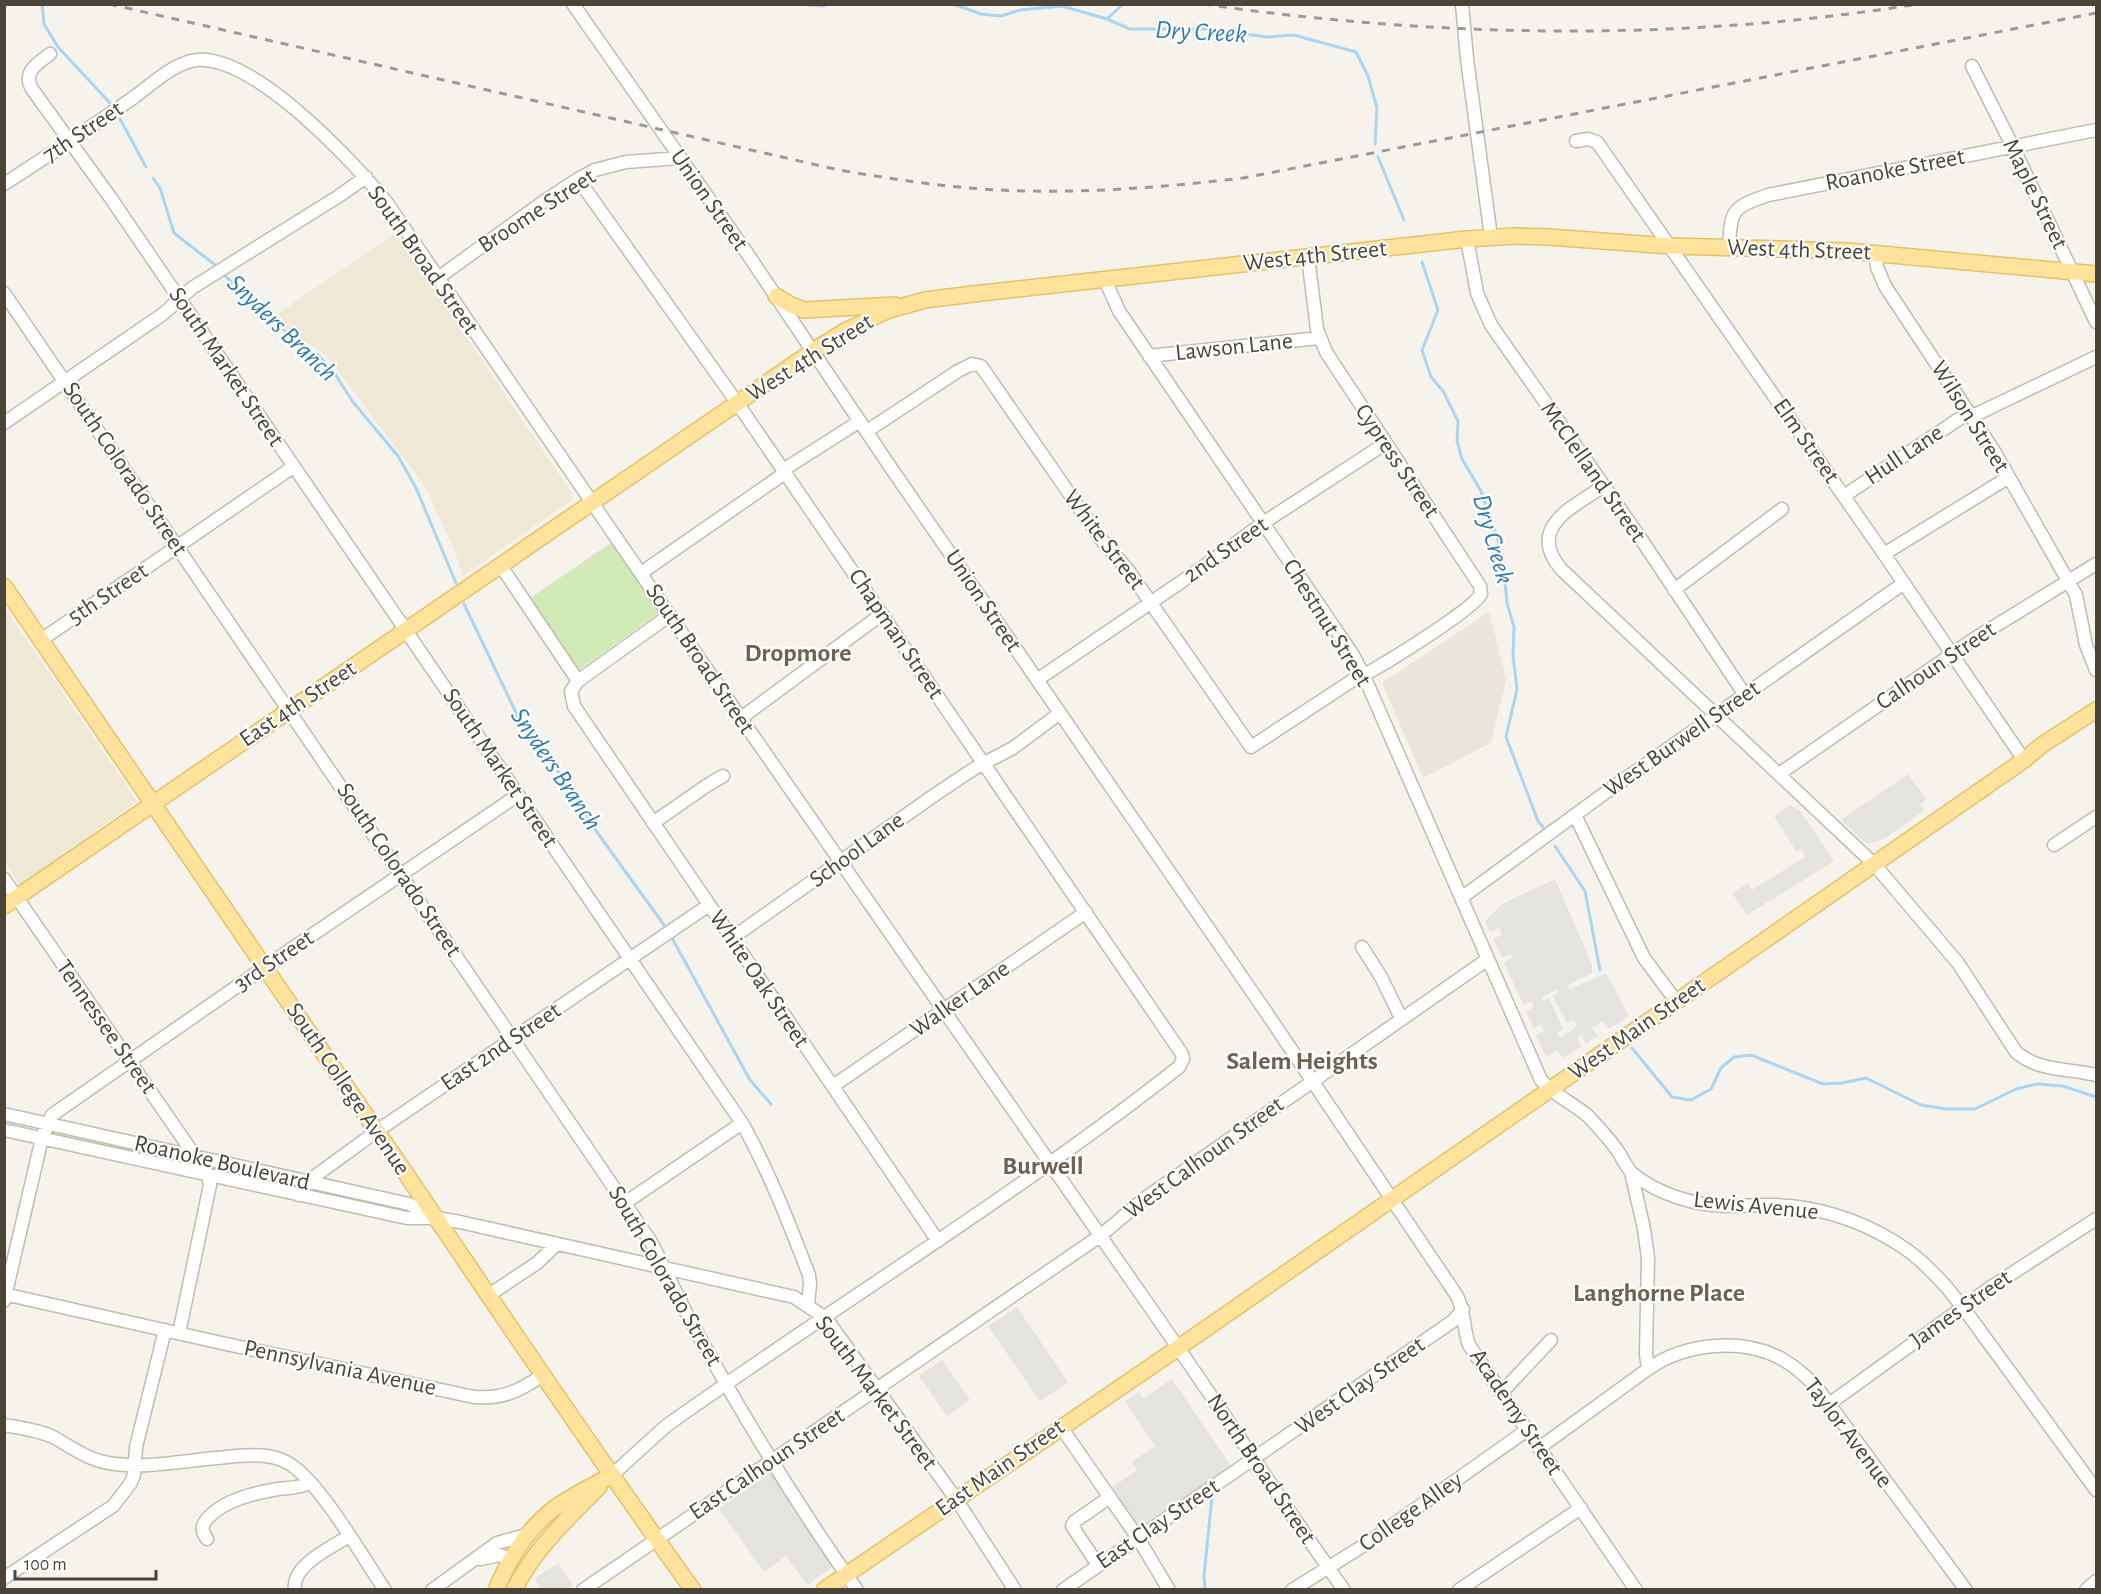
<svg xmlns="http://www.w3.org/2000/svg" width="2101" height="1594" viewBox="0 0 2101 1594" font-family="'Alegreya Sans',sans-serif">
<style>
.residential{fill:#eae5da}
.education{fill:#efe8d6}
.green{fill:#d2eab5}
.parking{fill:#e5e3e0;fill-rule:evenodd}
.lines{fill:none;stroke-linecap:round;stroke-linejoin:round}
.stream{stroke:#a9d4f2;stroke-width:3}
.minor-casing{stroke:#c2bbae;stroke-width:15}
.major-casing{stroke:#e6c16a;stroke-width:18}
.minor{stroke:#fff;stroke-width:12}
.major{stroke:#ffe39c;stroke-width:15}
.rail{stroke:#9a9a9a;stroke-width:3;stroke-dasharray:8 8;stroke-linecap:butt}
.labels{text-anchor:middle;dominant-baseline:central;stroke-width:4.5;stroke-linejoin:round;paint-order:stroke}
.street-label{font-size:24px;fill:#4b4439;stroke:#fff}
.water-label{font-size:26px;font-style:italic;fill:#2e7ab2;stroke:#fff}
.neighbourhood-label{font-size:26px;font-weight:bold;fill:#6e6250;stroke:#fff}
</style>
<rect width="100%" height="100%" fill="#f6f3ec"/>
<path class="residential" d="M1489,612L1506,680L1491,743L1423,778L1382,683Z"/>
<path class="education" d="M396,233L571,492L572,500L463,576L454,549L425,486L327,356L270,319Z
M4,607L137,801L20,886L5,863Z"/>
<path class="green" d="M612,542L659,613L578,671L529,599Z"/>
<path class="parking" d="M1908,774L1926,799L1920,805L1924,811L1882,840L1872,843H1866L1861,839L1841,820Z
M1791,805L1800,811L1834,861L1747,915L1732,893L1748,883L1752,890L1805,857L1801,848L1796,851L1774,816Z
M1555,879L1592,965V973L1568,985L1569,990L1606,973L1629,1016L1609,1029L1603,1021L1592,1028L1598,1036L1586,1043L1581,1035L1577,1038L1582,1046L1563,1058L1557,1050L1546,1057L1536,1035L1544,1031L1541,1025L1533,1028L1526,1011L1534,1007L1531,1001L1523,1005L1504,962L1512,958L1510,954L1502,958L1493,939L1502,935L1499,928L1490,932L1485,921L1500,906L1508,901ZM1557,990L1558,993L1552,995L1567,1023L1574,1019L1577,1026L1560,1038L1557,1032L1563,1029L1549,998L1543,1000L1541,997Z
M1017,1307L1068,1382L1040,1401L988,1326Z
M942,1360L970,1400L947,1416L919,1376Z
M1172,1379L1231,1466L1137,1529L1110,1489L1137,1470L1132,1462L1155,1446L1125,1401L1139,1392L1144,1398Z
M770,1472L836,1565L807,1585L786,1556L764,1572L719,1509Z
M558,1563L573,1585L567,1589H541L534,1579Z"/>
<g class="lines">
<path class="stream" d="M42,4L44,24L58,47L110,103
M798,4L823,6L828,4
M953,4L981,14L1001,16L1020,10L1062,6L1107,19L1130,29H1205L1267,37L1294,35L1356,52L1368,76L1377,108L1375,144
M1107,19L1123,4
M120,119L146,167
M1378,157L1404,220
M153,178L160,188L174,233L219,268
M1422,262L1438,310L1422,350L1431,377L1443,391L1458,421L1457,441L1462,459L1481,491L1502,552L1507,603L1514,627L1513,656L1517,689L1506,737L1538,821L1543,827
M223,274L293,338L318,355L335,374L353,402L398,456L416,488L456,583
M464,604L521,723L565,780L581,810L664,925
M1555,846L1585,891L1600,970
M672,938L750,1080L771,1104
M1632,1048L1672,1097L1691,1100L1711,1089L1721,1068L1734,1057L1751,1055L1823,1084L1842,1083L1866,1078L1921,1105L1946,1109H1975L2016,1089L2037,1084L2063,1086L2096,1097
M1205,1590L1204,1576L1212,1496"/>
<defs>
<path id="minor" d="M573,4L751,259L889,465L1266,1012L1457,1296C1465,1312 1463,1328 1469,1345L1636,1590
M1462,4L1467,59L1491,237
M50,54C38,63 22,72 32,89L110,197L742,1123C769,1171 789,1223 809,1275L810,1284L808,1304
M1972,66L2013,147L2096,322
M1576,141L1588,139L1597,142L1884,554L2024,760
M578,179L738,404L1182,1054L1183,1059L1179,1067C1015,1196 836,1305 666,1426L612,1475
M4,184C48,156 91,127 133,98C151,85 169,67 191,61C246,46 354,162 387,203C635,567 885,929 1138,1290C1208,1389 1274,1491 1344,1590
M1467,239L1477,293L1491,325L1637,533L1745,695
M1729,248C1731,210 1731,208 1768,195L2096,130
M1876,253L1877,267L1885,286L1994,451L2076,595L2086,645L2096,670
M438,278L543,202L578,179L595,170L626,162L680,158
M1105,280L1119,311L1353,655L1364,676L1541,1080C1553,1095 1573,1103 1588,1116C1598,1127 1609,1138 1617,1150C1622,1157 1626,1167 1632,1173C1650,1188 1675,1198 1698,1203C1722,1208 1745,1205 1770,1205C1813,1205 1858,1219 1895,1242C1940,1269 1969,1317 2000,1358C2032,1402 2064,1446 2096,1490
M4,293L651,1242C664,1266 675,1292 688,1316C739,1410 795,1502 857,1590
M1149,356L1319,338
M4,423L163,314L192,288L339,196L366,177
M867,431L958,371L972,364L981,366L1100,538L1128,570L1251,747L1353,680C1373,672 1473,610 1481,594L1480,586L1326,352L1317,329L1308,257
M783,470L860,421
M1604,486C1573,507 1526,527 1561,569L1874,864L1958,963L2016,1052C2039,1072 2069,1068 2096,1075
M1844,496L1962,417L1979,413L2096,357
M1884,554L2009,477
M501,566L578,681
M641,573L785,473
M1674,590L1782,509
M670,615L578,681L571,691L574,706L938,1241
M41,640L293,467
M1037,680L1203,567L1263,523L1386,443
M741,718L882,614
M1779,774L1974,639L2096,564
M1575,815L1644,958L1676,1001
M653,823L706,786L723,776
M2054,845L2096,817
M4,879L208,1175L210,1185L179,1333
M1461,898L1605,793L1904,583
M732,938L936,794L975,768L1013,748L1060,713
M1362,947L1381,977L1401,1018
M833,1086L1086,912
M4,1114L409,1204L432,1216
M4,1130L407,1218H436L460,1222L794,1297L824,1317L830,1324L956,1499L1015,1590
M1631,1172L1644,1229L1648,1258L1646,1354L1648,1369
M298,1195L307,1182L377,1131L709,905
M625,1203L742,1123
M4,1294L226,1344L474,1397C504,1399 519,1391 543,1375
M489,1295L537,1263L557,1244
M4,1301L42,1138L52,1115L265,967L518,795
M1502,1392L1551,1340
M1829,1404L1991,1287L2096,1219
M4,1425C20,1428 39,1430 53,1437C75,1449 89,1461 115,1464C148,1468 183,1461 216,1458C238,1456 268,1451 288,1463C319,1480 363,1558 385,1590
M1061,1427L1138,1538L1169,1590
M1539,1448L1648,1369C1685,1343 1742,1337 1782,1359C1796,1367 1807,1377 1818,1389L1966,1590
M207,1539C201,1531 201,1525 208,1518C224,1500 254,1493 278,1489C289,1488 299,1488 310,1483
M480,1559L500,1555L512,1559
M1098,1565L1072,1526L1074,1522L1110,1497
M4,1578L113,1506L130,1484L134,1475L136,1447L165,1330
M295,1590C291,1565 331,1548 349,1536
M432,1590L497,1543L530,1534
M583,1590L1100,1236L1144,1199L1488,959
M1063,1590L1453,1321L1463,1309
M1292,1590L1366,1544L1527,1430
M1459,1590L1581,1508
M2086,1590L2096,1581"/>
<path id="major" d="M776,296L791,305L804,310L895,305
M4,586C133,774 262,963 391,1152C491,1298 589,1446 693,1590
M4,906L813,351L845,331L889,310L925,300L973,294L1467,239L1515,236L1549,237L1670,246L1848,251L2096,274
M496,1590C508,1561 527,1530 552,1510C571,1496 592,1486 612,1475
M514,1590C535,1548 567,1519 599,1487
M824,1590L1178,1348L2024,760L2042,745L2096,710"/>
</defs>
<use href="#minor" class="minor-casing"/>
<use href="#major" class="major-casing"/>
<use href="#minor" class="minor"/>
<use href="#major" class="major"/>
<path class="rail" d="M109,4L839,170C887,178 935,186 983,189C1070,195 1157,188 1243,178L2096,13
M1203,4C1439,38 1682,42 1918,4"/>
</g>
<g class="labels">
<g class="street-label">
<text transform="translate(83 132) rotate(-34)">7th Street</text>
<text transform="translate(1895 170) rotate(-11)">Roanoke Street</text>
<text transform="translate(2035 194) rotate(64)">Maple Street</text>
<text transform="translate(709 200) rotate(55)">Union Street</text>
<text transform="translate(537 211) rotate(-33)">Broome Street</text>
<text transform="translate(1799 250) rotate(2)">West 4th Street</text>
<text transform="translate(1315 256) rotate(-6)">West 4th Street</text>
<text transform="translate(423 260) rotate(55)">South Broad Street</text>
<text transform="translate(1234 347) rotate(-6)">Lawson Lane</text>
<text transform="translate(810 358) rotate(-32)">West 4th Street</text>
<text transform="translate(226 367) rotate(56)">South Market Street</text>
<text transform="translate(1970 417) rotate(58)">Wilson Street</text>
<text transform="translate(1806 441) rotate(55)">Elm Street</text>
<text transform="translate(1904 455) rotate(-34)">Hull Lane</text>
<text transform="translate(1397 461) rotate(56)">Cypress Street</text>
<text transform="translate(125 469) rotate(56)">South Colorado Street</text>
<text transform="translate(1593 472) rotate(55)">McClelland Street</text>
<text transform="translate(1104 540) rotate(53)">White Street</text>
<text transform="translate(1226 550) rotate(-35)">2nd Street</text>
<text transform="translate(108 594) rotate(-34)">5th Street</text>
<text transform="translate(983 601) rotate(56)">Union Street</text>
<text transform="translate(1327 623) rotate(58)">Chestnut Street</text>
<text transform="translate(896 634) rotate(56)">Chapman Street</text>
<text transform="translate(700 659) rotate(56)">South Broad Street</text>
<text transform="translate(1936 666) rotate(-34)">Calhoun Street</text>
<text transform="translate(298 704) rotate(-34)">East 4th Street</text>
<text transform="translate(1682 739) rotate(-35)">West Burwell Street</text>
<text transform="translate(500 768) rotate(56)">South Market Street</text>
<text transform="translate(857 850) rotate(-36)">School Lane</text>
<text transform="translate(399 870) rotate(56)">South Colorado Street</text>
<text transform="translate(274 961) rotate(-34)">3rd Street</text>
<text transform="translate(759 979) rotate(56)">White Oak Street</text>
<text transform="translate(960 999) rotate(-35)">Walker Lane</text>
<text transform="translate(106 1027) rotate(55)">Tennessee Street</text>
<text transform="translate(1637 1029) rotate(-35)">West Main Street</text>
<text transform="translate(501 1047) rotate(-34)">East 2nd Street</text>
<text transform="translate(348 1089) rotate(56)">South College Avenue</text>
<text transform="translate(1204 1158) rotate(-36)">West Calhoun Street</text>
<text transform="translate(222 1163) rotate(13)">Roanoke Boulevard</text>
<text transform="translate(1756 1206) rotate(6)">Lewis Avenue</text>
<text transform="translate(665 1276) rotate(60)">South Colorado Street</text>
<text transform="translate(1961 1309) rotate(-35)">James Street</text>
<text transform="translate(340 1368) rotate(12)">Pennsylvania Avenue</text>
<text transform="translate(1360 1386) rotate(-35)">West Clay Street</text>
<text transform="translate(876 1393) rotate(53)">South Market Street</text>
<text transform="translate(1516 1412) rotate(56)">Academy Street</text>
<text transform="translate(1848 1433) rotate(53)">Taylor Avenue</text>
<text transform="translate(767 1464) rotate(-34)">East Calhoun Street</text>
<text transform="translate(1000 1468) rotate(-35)">East Main Street</text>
<text transform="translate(1261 1469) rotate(56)">North Broad Street</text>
<text transform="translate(1411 1512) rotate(-35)">College Alley</text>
<text transform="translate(1158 1524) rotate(-34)">East Clay Street</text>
</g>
<g class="water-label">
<text transform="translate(1201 32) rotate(3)">Dry Creek</text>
<text transform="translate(282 328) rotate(44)">Snyders Branch</text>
<text transform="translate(1493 539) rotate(74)">Dry Creek</text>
<text transform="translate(556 769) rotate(56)">Snyders Branch</text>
</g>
<g class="neighbourhood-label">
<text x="798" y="653">Dropmore</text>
<text x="1302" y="1061">Salem Heights</text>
<text x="1043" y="1166">Burwell</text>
<text x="1659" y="1293">Langhorne Place</text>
</g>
</g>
<rect width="2101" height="1594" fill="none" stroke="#4b4439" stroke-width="12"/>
<path d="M15 1570v9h141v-9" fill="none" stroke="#4b4439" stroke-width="3"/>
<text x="24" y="1570" font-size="18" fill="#4b4439" stroke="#ffffff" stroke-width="4.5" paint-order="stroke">100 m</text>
</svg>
